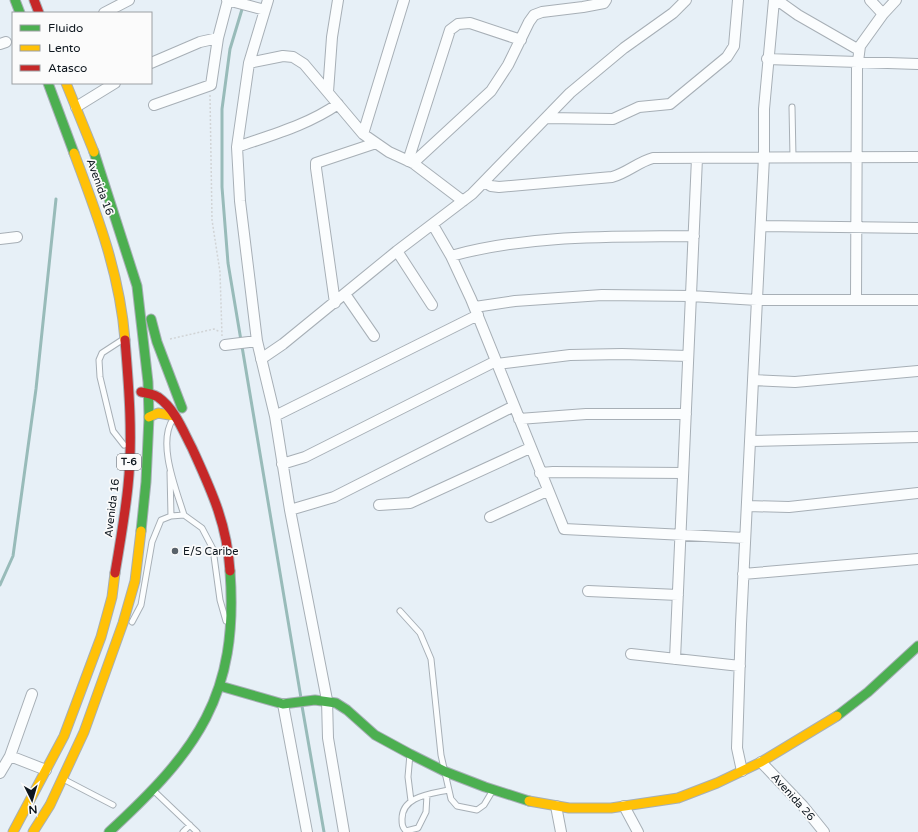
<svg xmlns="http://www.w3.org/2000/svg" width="918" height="832" viewBox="0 0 918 832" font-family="'Varela Round',sans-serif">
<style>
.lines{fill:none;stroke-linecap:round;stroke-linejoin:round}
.stream{stroke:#98bbb9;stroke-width:3}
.lane-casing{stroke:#a7afb6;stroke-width:7}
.street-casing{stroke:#a7afb6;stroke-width:12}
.fast-casing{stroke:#a7afb6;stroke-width:11}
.slow-casing{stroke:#a7afb6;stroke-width:11}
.jam-casing{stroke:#a7afb6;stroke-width:11}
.path{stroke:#d1d4d6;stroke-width:1.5;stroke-dasharray:2 2;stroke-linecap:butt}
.lane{stroke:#fbfdfe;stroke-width:5}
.street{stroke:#fbfdfe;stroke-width:10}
.fast{stroke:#4caf50;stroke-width:9}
.slow{stroke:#ffc107;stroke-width:9}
.jam{stroke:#c62828;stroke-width:9}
.poi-dot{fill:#59626a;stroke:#fbfbfb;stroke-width:1.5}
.labels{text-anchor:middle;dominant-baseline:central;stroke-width:3.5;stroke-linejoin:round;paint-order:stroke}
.shield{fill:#fbfbfb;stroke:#545b60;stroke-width:1}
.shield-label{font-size:10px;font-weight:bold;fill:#0d161e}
.street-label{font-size:11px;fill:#0d161e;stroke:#fbfbfb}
.poi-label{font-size:11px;fill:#0d161e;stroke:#fbfbfb;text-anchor:start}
</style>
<rect width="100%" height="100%" fill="#e7f0f7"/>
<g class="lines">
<path class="stream" d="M243,6L230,49L222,109V187L228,263L301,698
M0,585L13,556L36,389L56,199
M302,706L324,832"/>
<defs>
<path id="lane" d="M792,107L793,157
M122,340L102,353L99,360L100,377L113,431L124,445
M173,419C157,443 176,489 184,515
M170,472L171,516
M400,611L420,633L431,659L441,755L451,799L457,806L477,810L484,805L493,790
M132,622L141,605L152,542L161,520L171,516L184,515L202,528L213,549L220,600L226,621
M410,754L408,777L411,801
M65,780L113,805
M154,791L197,832
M427,795L426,812L418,828L406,831C402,827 402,824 402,819C402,796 431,794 448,790
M183,832L190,825"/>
<path id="street" d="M227,0L265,10
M268,0L249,63L237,147L240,201L257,341L275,416L290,510L327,700L328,738L344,832
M777,0L798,15L859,50
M870,0L883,14
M104,13L129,0
M0,44L6,42
M767,59L918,64
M151,63L200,42L218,38
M249,63L283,56L293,57L304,64L363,134L389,152L413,163L463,201
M328,92L332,37L338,0
M154,105L211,85L218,38L228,0
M76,107L115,83
M547,118L613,119L639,107L670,104L727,57L734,46L738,0
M363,134L404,0
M237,147C271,135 308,125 338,104
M408,161L450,30L458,24L470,23L521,40
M413,163L491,91L508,65L529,22L534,15L542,12L583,7L604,3L606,0
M484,182L491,186L499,187L612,177C627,173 638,162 653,158L918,157
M433,225L451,256L471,299L564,529L745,538
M761,226L918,228
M0,239L17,237
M397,251L432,305
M451,256C530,234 613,237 694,236
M345,294L374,336
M856,299L857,69L860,46L883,14L896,0
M335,303L316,168V163L376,143
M475,307L515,301L602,295L691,296L757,300H918
M225,345L257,341
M261,359L283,344L397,251L472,194L570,93L624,48L673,13L686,0
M497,364L570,355L622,354L688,356
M753,380L795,382L918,371
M275,416L478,315
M519,419L586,414H686
M750,441L918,437
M282,464L305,457L496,361
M540,473L553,472L683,473
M379,505L410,503L530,448
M747,506L789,507L918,493
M290,510L334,497L514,406
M490,517L547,491
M743,574L918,559
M588,591L678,595
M631,654L740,666
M675,659L697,158
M283,704L307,832
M10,756L46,770
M761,762L803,806L824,832
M742,771L737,748L741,624L764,157V109L774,0
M0,773L10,756L32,694
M556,806L561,832
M624,806L638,832"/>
<path id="fast" d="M15,0L20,13
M48,83L74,153
M94,152L137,286L148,382L149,417L146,482L141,531
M151,319L157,342L182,408
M220,686L283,704L315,700L336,703L347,710L375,735L410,754L446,772L485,787L529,801
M837,716L868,692L918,646
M109,832C197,751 239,696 230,571"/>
<path id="slow" d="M66,83L94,152
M74,153C97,214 120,274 125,340
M149,417L158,413L175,416
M529,801L569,808H611L678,798L717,783L761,762L837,716
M13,832L64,736L101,637L112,597L115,573
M33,832L50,805L84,732L123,623L135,581L141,531"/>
<path id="jam" d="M34,0L39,13
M141,392C147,393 153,394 158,397C175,409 183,431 192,448C211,490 227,523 230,571
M115,573C120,544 125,515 128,486C133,438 129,388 125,340"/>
</defs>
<use href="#lane" class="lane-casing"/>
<use href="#street" class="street-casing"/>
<use href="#fast" class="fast-casing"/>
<use href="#slow" class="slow-casing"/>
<use href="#jam" class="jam-casing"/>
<path class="path" d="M210,95L212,220L220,272L222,336
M170,339L214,329L220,332"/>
<use href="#lane" class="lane"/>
<use href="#street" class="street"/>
<use href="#fast" class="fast"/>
<use href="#slow" class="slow"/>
<use href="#jam" class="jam"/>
</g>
<circle class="poi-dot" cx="175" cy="551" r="4"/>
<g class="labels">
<rect class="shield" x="117" y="454" width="24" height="16" rx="3"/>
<g class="shield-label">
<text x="129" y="462">T-6</text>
</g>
<g class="street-label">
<text transform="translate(100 187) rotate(70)">Avenida 16</text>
<text transform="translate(112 508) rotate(-83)">Avenida 16</text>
<text transform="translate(793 797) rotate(48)">Avenida 26</text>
</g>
<g class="poi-label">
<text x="183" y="551">E/S Caribe</text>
</g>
</g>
<rect x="12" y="12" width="140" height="72" fill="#fbfbfb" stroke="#9c9fa3"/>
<rect x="20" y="25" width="20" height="6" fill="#4caf50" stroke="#9c9fa3"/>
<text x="48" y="32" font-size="12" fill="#0d161e">Fluido</text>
<rect x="20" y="45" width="20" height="6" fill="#ffc107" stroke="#9c9fa3"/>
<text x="48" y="52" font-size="12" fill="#0d161e">Lento</text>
<rect x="20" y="65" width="20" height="6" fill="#c62828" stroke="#9c9fa3"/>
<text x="48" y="72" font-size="12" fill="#0d161e">Atasco</text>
<g transform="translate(32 800) rotate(175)" stroke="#fbfbfb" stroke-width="3" paint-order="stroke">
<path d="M0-3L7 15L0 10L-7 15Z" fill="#0d161e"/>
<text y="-6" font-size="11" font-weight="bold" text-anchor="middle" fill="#0d161e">N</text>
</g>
</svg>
